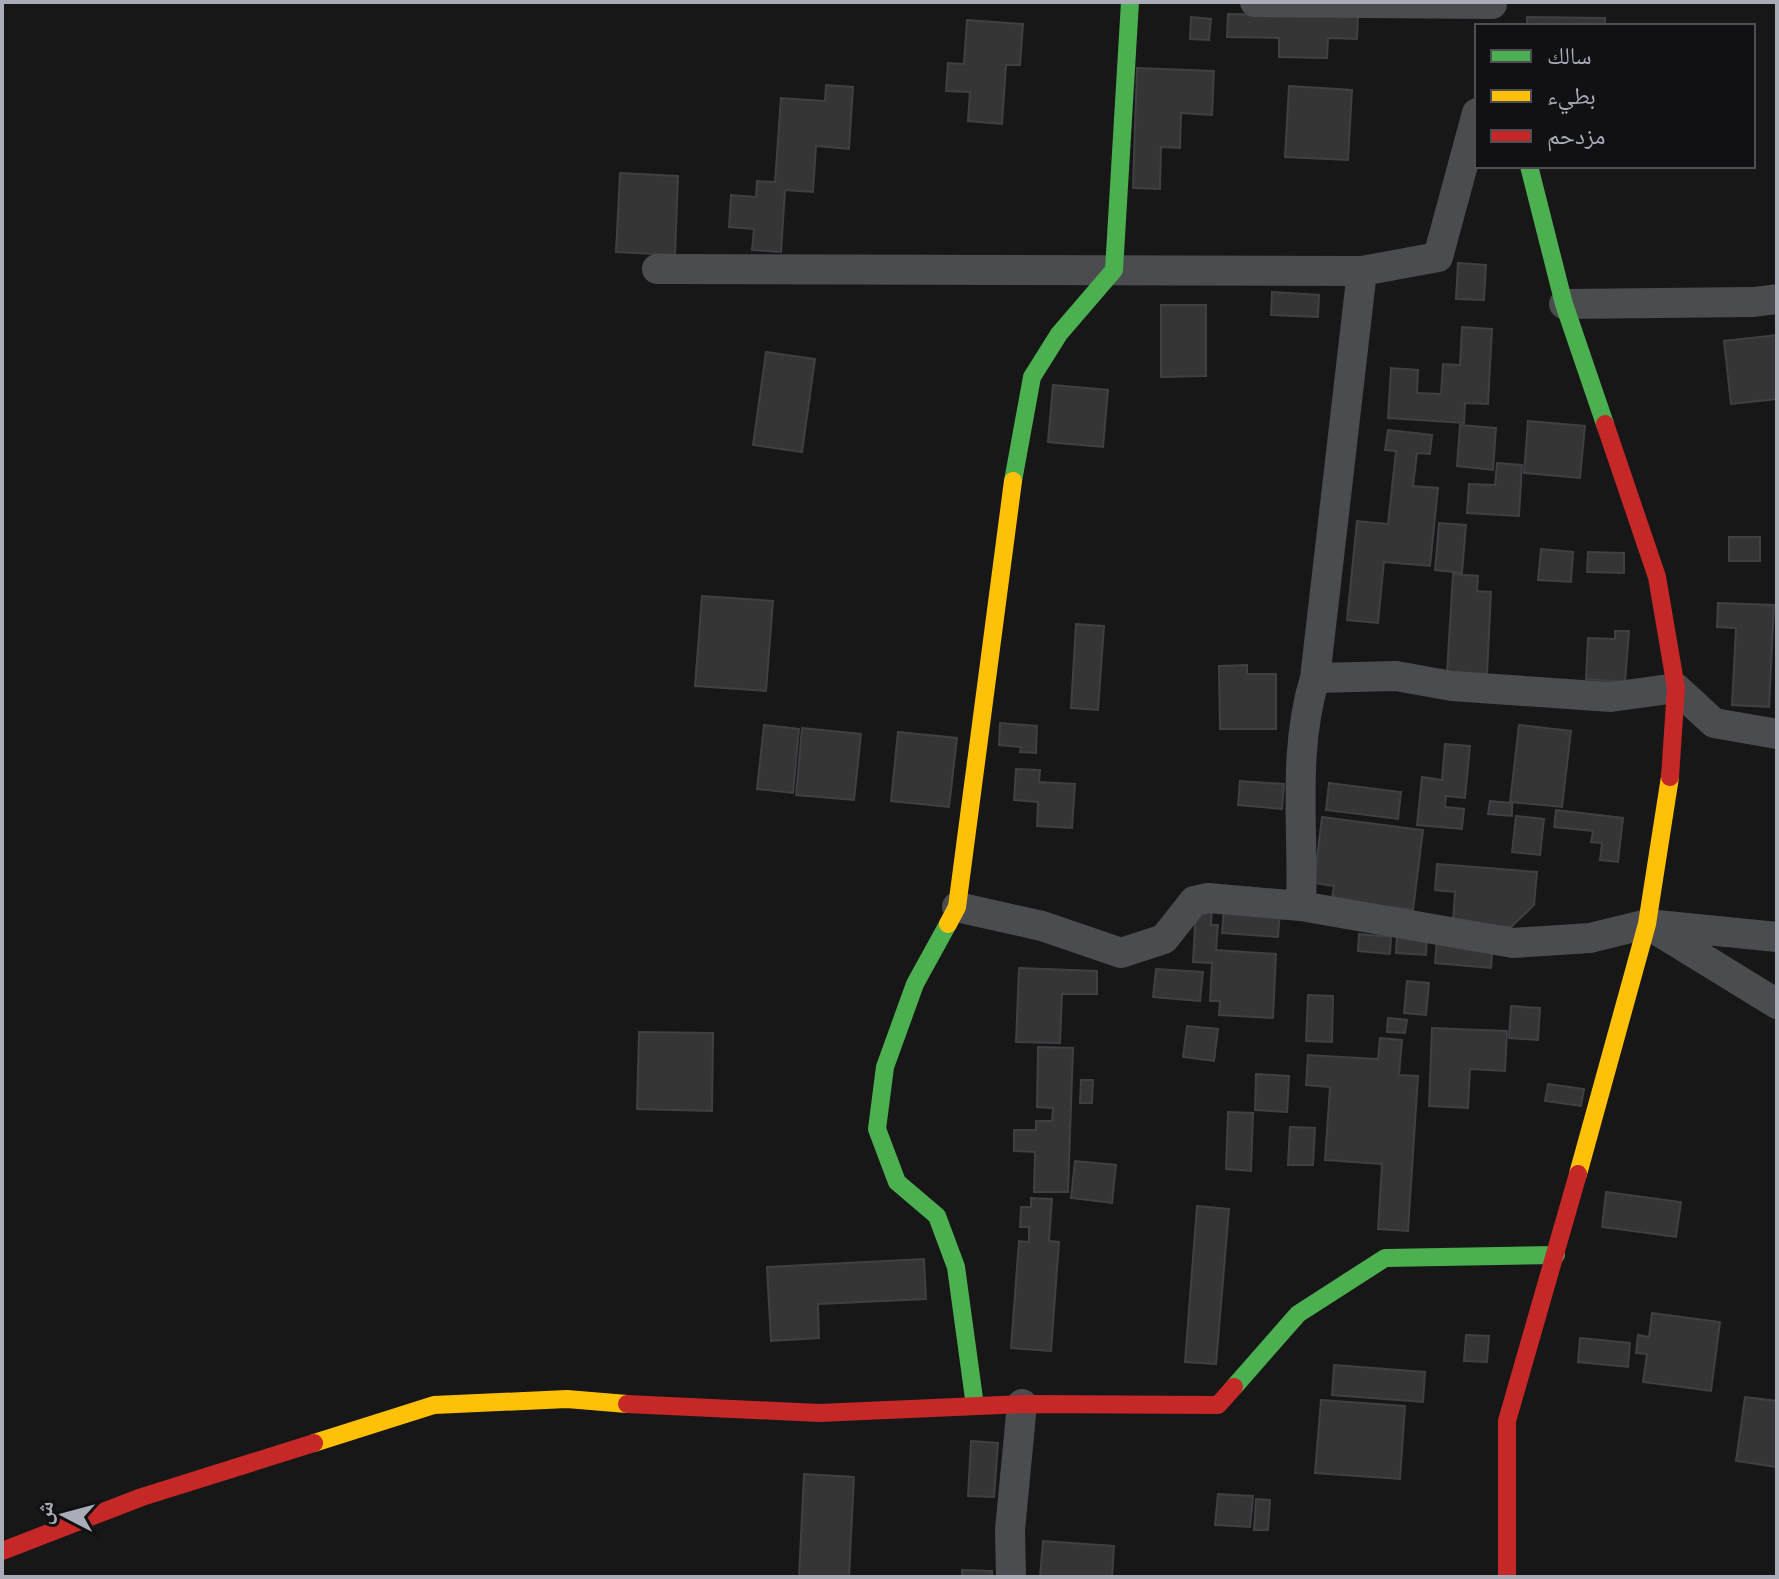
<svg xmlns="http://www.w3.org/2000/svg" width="1779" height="1579" viewBox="0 0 1779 1579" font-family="'Fira Sans Condensed','Noto Naskh Arabic',sans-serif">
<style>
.building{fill:#353536;stroke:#3f4043;stroke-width:2}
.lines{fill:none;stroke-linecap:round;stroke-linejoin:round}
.street{stroke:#4b4c50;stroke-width:30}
.fast{stroke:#4caf50;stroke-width:18}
.slow{stroke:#ffc107;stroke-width:18}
.jam{stroke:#c62828;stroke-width:18}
</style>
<rect width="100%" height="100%" fill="#171717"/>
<path class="building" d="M1228,14L1358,16L1357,39L1328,38L1327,58L1279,57V38L1227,37Z
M1191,17L1211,19L1209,40L1190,39Z
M1527,17L1605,18V26H1527Z
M967,20L1023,24L1020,65H1006L1002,124L968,121L970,92L946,91L948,63L964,64Z
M1137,68L1214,71L1212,115L1181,113L1180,148L1161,147L1160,189L1133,188Z
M826,85L853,87L849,149L816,146L813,192L785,190L781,252L752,250L754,229L729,227L731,195L756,197L757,181L775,182L781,98L825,101Z
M1289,86L1352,90L1348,160L1285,157Z
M620,173L678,176L675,255L616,252Z
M1458,263L1486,265L1484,300L1456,299Z
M1272,292L1319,295L1318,317L1271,315Z
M1161,305H1206V376L1161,377Z
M1462,327L1492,329L1488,404L1465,403L1464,423L1388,418L1391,368L1418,370L1417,393L1441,394L1443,364L1460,365Z
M1777,335V399L1731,404L1724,341Z
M766,352L815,359L802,452L753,445Z
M1053,385L1108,390L1103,447L1048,442Z
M1528,421L1585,426L1580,478L1524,473Z
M1460,425L1496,428L1493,470L1457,466Z
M1388,430L1432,435L1430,454L1417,453L1413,486L1438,488L1430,566L1384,562L1378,623L1347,620L1357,521L1388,524L1396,451L1385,450Z
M1497,463L1522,465L1519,516L1467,513L1469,484L1495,485Z
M1439,523L1466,525L1462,573L1435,570Z
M1729,537H1760V561H1729Z
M1541,549L1573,552L1571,582L1538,580Z
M1588,552L1624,553V573L1587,572Z
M1453,574L1478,576L1477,591L1491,592L1487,674L1447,673Z
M702,596L773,601L766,691L695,686Z
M1718,603L1774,605L1769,707L1732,705L1736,628L1717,627Z
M1076,624L1104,626L1098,710L1071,708Z
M1615,631H1629L1625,682L1586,679L1588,638L1615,639Z
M1247,665V674H1276V729H1220L1219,666Z
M1000,723L1037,726L1036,753L1020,752L1021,747L999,745Z
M764,725L799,729L793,793L757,789Z
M1519,725L1571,731L1562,807L1510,802Z
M802,728L861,734L854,800L796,795Z
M898,732L957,738L949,807L891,801Z
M1445,744L1470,746L1465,798L1446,796L1445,807L1464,809L1462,829L1417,825L1422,777L1442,780Z
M1016,769L1040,770L1039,782L1075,784L1072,828L1037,826L1038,802L1014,800Z
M1240,781L1284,784L1282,809L1238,805Z
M1329,783L1401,792L1398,819L1326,810Z
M1490,801L1512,803V816L1488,814Z
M1556,810L1623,818L1618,862L1600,860L1602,843L1591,842L1593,831L1554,827Z
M1516,816L1544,819L1540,855L1512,852Z
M1322,817L1423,830L1413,910L1332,899L1334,886L1314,883Z
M1437,864L1537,872L1534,905L1511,927L1453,922L1455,892L1435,890Z
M1196,907L1212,908L1211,925H1218L1216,950L1276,954L1273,1018L1219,1015L1220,1001H1210L1212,963L1193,962Z
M1224,907L1280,911L1278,937L1222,933Z
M1397,933L1427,935L1426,955L1396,953Z
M1359,934L1391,937L1390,954L1358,951Z
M1437,938L1493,942L1491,968L1435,963Z
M1019,968L1097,971V994H1062L1060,1043L1016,1042Z
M1156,969L1203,972L1200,1001L1153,997Z
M1407,981L1429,983L1426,1015L1404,1013Z
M1308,995L1333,996L1332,1042L1306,1041Z
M1511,1006L1540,1008L1538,1040L1509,1038Z
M1388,1018L1407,1020L1405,1033L1387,1032Z
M1187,1026L1218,1029L1214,1061L1183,1057Z
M1432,1028L1507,1031L1505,1071L1470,1069L1468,1108L1429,1106Z
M639,1032L713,1033L712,1111L637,1109Z
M1380,1038L1402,1040L1399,1075L1418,1076L1408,1231L1378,1229L1382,1164L1325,1160L1330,1087L1306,1085L1308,1055L1378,1059Z
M1038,1047L1073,1048L1068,1192H1034L1035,1152L1014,1151V1130H1036V1121H1052L1053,1108L1037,1107Z
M1256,1074L1289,1076L1287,1112L1255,1110Z
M1081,1080H1093L1092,1103H1080Z
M1548,1084L1584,1089L1581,1106L1545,1101Z
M1228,1112L1253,1113L1251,1171L1226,1169Z
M1290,1127L1315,1128L1313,1165H1288Z
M1075,1161L1116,1165L1112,1203L1071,1198Z
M1606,1192L1681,1202L1676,1237L1602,1227Z
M1031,1198L1052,1199L1049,1241L1059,1242L1051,1351L1011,1348L1019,1241L1029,1242V1227H1020L1021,1207H1031Z
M1197,1206L1229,1209L1216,1364L1185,1362Z
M924,1259L926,1299L818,1304L819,1338L771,1341L767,1267Z
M1652,1313L1720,1322L1711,1391L1643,1382L1647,1354L1636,1353L1638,1335L1649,1337Z
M1466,1335L1489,1336L1487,1362L1464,1361Z
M1580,1338L1630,1343L1628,1367L1578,1362Z
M1334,1365L1425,1372L1423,1402L1332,1395Z
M1745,1397L1777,1401V1467L1736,1461Z
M1321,1400L1405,1406L1400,1479L1315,1473Z
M971,1441L998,1443L994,1497L968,1496Z
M804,1474L854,1477L849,1577H799Z
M1218,1494L1253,1496L1250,1527L1215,1525Z
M1256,1499L1270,1500L1268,1530H1254Z
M1043,1541L1114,1546L1112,1577H1040Z
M962,1570L992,1571V1577H962Z"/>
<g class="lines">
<path class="street" d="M1255,2L1492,4
M1477,113L1438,257L1362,271L1315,678L1396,676L1452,686L1611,697L1676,688L1714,723L1777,734
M657,269L1362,271
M1564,304L1754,302L1777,299
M1315,678C1292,752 1304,830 1301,906L1513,943L1590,938L1647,924L1777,937
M957,907L1042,926L1121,953L1164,939L1194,901L1208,898L1301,906
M1655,929L1777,1004
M1011,1577L1010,1530L1022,1404"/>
<path class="fast" d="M1529,166L1564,304L1605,424
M1013,481L1032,377L1059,334L1114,270L1130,2
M948,924L915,984L885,1067L877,1129L897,1182L937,1216L956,1267L975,1406
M1234,1387L1298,1314L1385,1258L1556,1255"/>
<path class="slow" d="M948,924L957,907L1013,481
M1578,1174L1647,924L1670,777
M314,1443L434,1405L567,1399L627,1404"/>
<path class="jam" d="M1605,424L1657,577L1676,688L1670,777
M627,1404L819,1413L1022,1404L1218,1405L1234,1387
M2,1551L142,1497L314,1443
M1507,1577V1421L1578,1174"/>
</g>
<rect width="1779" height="1579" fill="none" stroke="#a8adb8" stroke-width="8"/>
<rect x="1475" y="24" width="280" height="144" fill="#111113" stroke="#4d4f55" stroke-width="2"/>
<rect x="1491" y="50" width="40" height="12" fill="#4caf50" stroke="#4d4f55" stroke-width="2"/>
<text x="1547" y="64" font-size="24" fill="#a8adb8">سالك</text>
<rect x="1491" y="90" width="40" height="12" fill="#ffc107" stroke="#4d4f55" stroke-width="2"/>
<text x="1547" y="104" font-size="24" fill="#a8adb8">بطيء</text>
<rect x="1491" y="130" width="40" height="12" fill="#c62828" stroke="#4d4f55" stroke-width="2"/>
<text x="1547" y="144" font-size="24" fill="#a8adb8">مزدحم</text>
<g transform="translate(64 1515) rotate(276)" stroke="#111113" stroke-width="6" paint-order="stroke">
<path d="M0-6L14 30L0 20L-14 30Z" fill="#a8adb8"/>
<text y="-12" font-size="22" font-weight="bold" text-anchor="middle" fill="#a8adb8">ش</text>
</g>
</svg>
